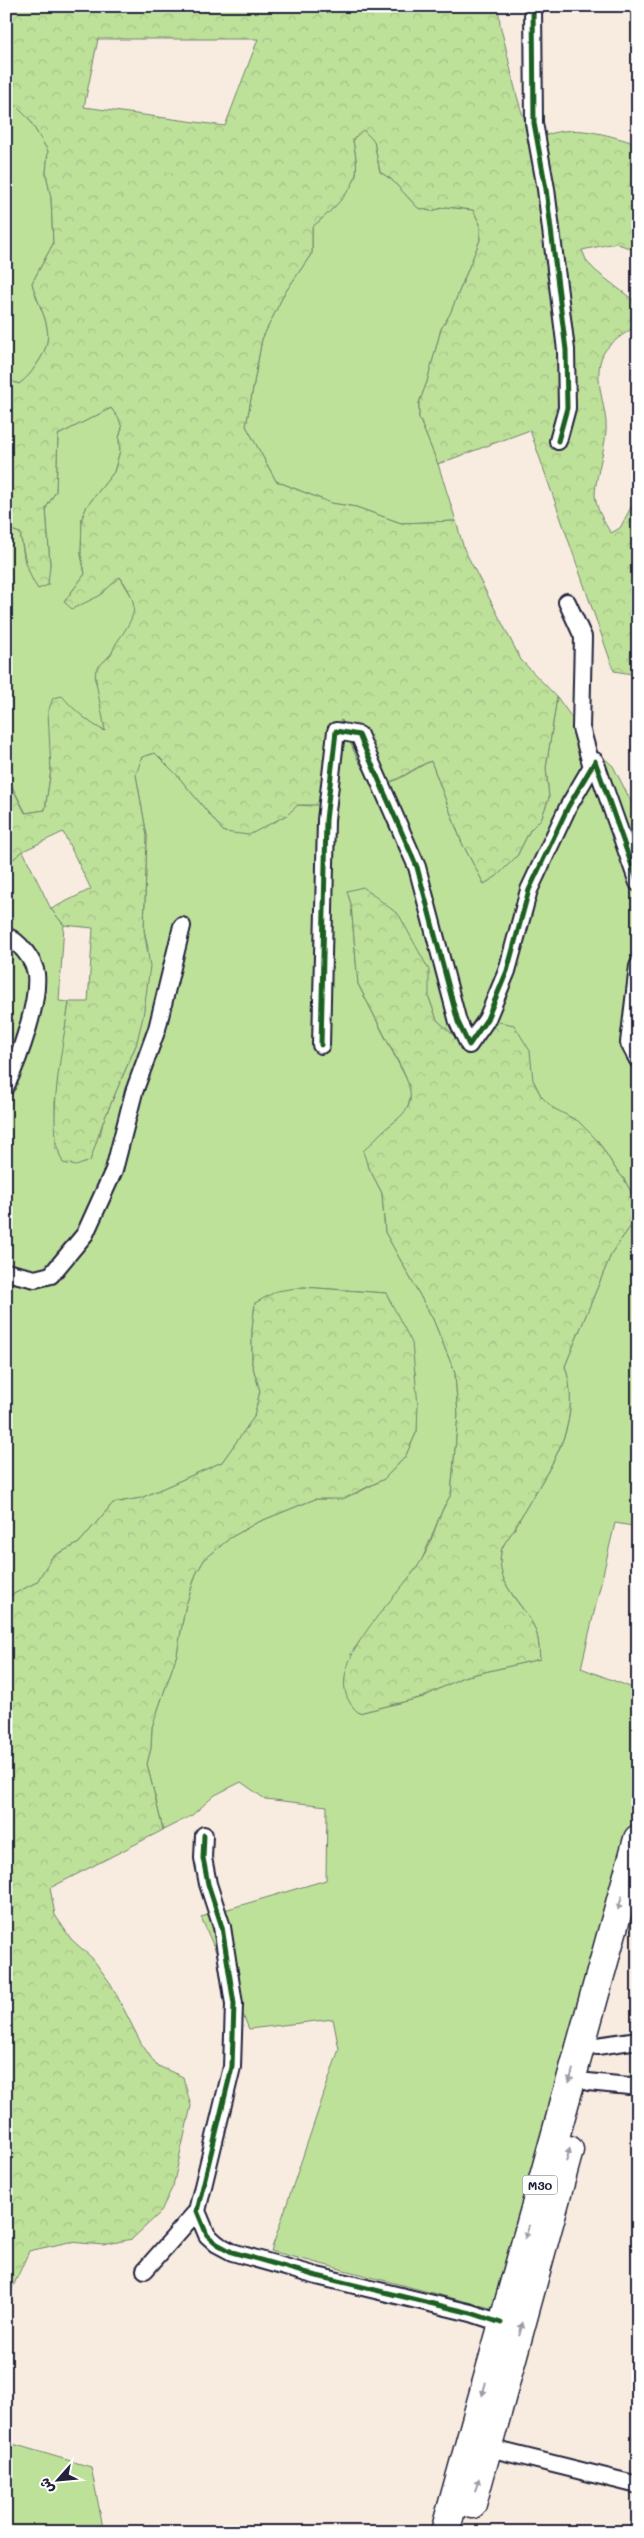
<svg xmlns="http://www.w3.org/2000/svg" width="644" height="2538" viewBox="0 0 644 2538" font-family="Mali,'Playpen Sans Arabic',sans-serif">
<style>
.grass{fill:#bee19a;stroke:#70826a}
.forest{fill:url(#forest-crowns);stroke:#70826a;fill-rule:evenodd}
.lines{fill:none;stroke-linecap:round;stroke-linejoin:round}
.street-casing{stroke:#22223b;stroke-width:20}
.highway-casing{stroke:#22223b;stroke-width:31}
.street{stroke:#fff;stroke-width:16}
.highway{stroke:#fff;stroke-width:28}
.cycleway-casing{stroke:#fff;stroke-width:8}
.cycleway{stroke:#1b5e20;stroke-width:5}
.oneway{fill:#9c9ca7}
.labels{text-anchor:middle;dominant-baseline:central;stroke-width:4.5;stroke-linejoin:round;paint-order:stroke}
.shield{fill:#fff;stroke:#646476;stroke-width:1}
.shield-label{font-size:12px;font-weight:bold;fill:#22223b}
</style>
<defs>
<pattern id="forest-crowns" width="20" height="18" patternUnits="userSpaceOnUse" patternTransform="scale(1.25)"><rect width="20" height="18" fill="#bee19a"/><path d="M2 6a3 3 0 1 1 6 0M12 15a3 3 0 1 1 6 0" fill="none" stroke="#a3c186"/></pattern>
</defs>
<rect width="100%" height="100%" fill="#f8ece0"/>
<filter id="ink" filterUnits="userSpaceOnUse"><feTurbulence type="fractalNoise" baseFrequency=".02" numOctaves="2"/><feDisplacementMap in="SourceGraphic" scale="10" xChannelSelector="R" yChannelSelector="G"/><feConvolveMatrix kernelMatrix="1 2 1 2 8 2 1 2 1" color-interpolation-filters="sRGB"/></filter>
<g filter="url(#ink)">
<path class="grass" d="M13,103L29,119L48,151L46,173L51,198L53,244L32,283C40,314 60,332 37,364C32,372 27,378 19,384L6,379V104Z
M363,129L374,141L380,172L391,179L418,208L431,211L446,207L473,210L480,224V240L450,314L441,329L427,382L419,403V418L438,464L456,521L401,523L356,507L331,503L276,481L246,426L262,339L284,294L312,253V227C325,217 350,194 355,177C359,165 354,151 353,139Z
M111,408L120,419L122,428L119,438L120,451L114,472L87,506L82,518L81,554L85,574L64,602L99,596L120,577L135,602V614L111,654L96,670L95,680L100,693L105,731C92,726 80,714 69,705L50,730L51,770L45,810L26,813L6,775V650L11,646L6,619V528L20,533L25,563L38,589L50,565L46,508L56,491L58,435Z
M557,697L595,750L613,766L638,815V1205L624,1179L615,1168L598,1141L553,1108L541,1096L533,1080L464,1045L437,1020L429,998L347,891L351,904L358,984L411,1088C411,1121 390,1119 374,1141C370,1147 369,1157 367,1164L382,1193L385,1232L433,1319L455,1373L458,1415L451,1495L444,1506L421,1562L351,1653L359,1713L423,1697L463,1677L540,1659C539,1650 539,1638 535,1629C523,1602 495,1585 501,1552C502,1544 512,1534 516,1526C544,1472 585,1432 565,1366L612,1252L633,1223L638,1211V1527L615,1523L581,1668L638,1690V1802L498,2310L271,2251L339,2049L333,2019L249,2029L201,1917L326,1880L327,1806L265,1799L241,1782L215,1795L191,1816L163,1830L147,1764L151,1748L152,1727L177,1654L185,1608L196,1574L204,1560L230,1538L256,1523L315,1499H328L357,1493L384,1479L405,1457L417,1431L415,1372L386,1293L303,1287L255,1303L252,1330V1364L260,1391L254,1417L222,1462L141,1498L113,1503L79,1543L52,1557L37,1582L6,1598V865L23,851L51,909L64,925L59,1001L69,1002L55,1103L56,1150L100,1136L103,1122L136,1045L145,1004L148,948L144,930L147,836L136,775L142,757L155,753L177,775L224,832L275,822L298,805L311,806L330,726L342,720C352,744 357,768 378,785C398,783 413,769 431,761L462,843L484,884L497,876L517,856L530,830L541,819L549,798L546,768Z
M6,2442L91,2467L103,2528L100,2532H6Z"/>
<path class="forest" d="M6,6H497C500,14 499,21 501,29C511,63 514,101 531,134L540,138C571,122 607,135 638,144V251L615,243L582,250L587,262L597,272L633,300L638,307V324C627,333 610,341 603,354C593,375 604,401 606,422C608,441 596,473 595,494C595,506 604,523 611,533L620,528L638,494V675L614,671L530,430L438,464L419,418V403L427,382L441,329L450,314L480,240V224L473,210L446,207L431,211L418,208L391,179L380,172L374,141L363,130L353,139C354,151 359,165 355,178C350,194 325,217 312,227V253L284,294L262,339L246,426L276,481L331,503L356,507L401,523L456,521L464,549L521,660L557,697L546,768L549,798L541,819L530,830L517,856L497,876L484,884L462,843L431,761C412,768 399,782 379,785C357,769 352,744 342,720L330,726L325,805H298L287,815L249,835L224,832L177,775L155,753L142,757L136,775L147,836L144,930L150,966L143,1017L136,1045L103,1122L90,1161L76,1166L63,1163C44,1127 64,1043 69,1002H88L93,928L64,925L51,909L91,889L63,832L23,851L6,865V775L25,813L45,810L51,770L48,712L53,698L62,696C72,708 91,725 105,731C104,719 93,676 96,670C99,665 106,660 110,656C113,652 114,646 117,642C136,615 141,606 120,577L99,596L72,609L64,602L85,574L81,554L82,518L87,506L114,472L120,451L119,438L122,428L119,419L111,408L58,435L56,491L46,508L50,565L48,585L38,589C26,572 24,553 20,533L6,528V379L19,384C27,378 32,372 37,364C60,332 40,314 32,283L53,244L51,198L46,173L48,151L29,119L13,103L6,104ZM98,39H258L225,126L84,107Z
M363,887L399,915L429,970V998L437,1020L464,1045L499,1022L514,1025L530,1051L533,1080L541,1096L553,1108L578,1121L598,1141L615,1168L624,1179L638,1205L633,1223L612,1252L565,1366C585,1431 544,1472 516,1526C512,1534 502,1544 501,1552C495,1585 523,1603 535,1629C539,1638 539,1650 540,1659L463,1677L423,1697L359,1713C310,1672 399,1598 421,1561C434,1540 437,1515 451,1495L458,1415L455,1373L433,1319L385,1232L382,1193L367,1164L363,1151C371,1145 376,1137 383,1131C408,1111 418,1105 404,1073L358,984L351,904L347,891Z
M303,1287L386,1293L412,1343L418,1405L417,1431L405,1457L384,1479L343,1499H315L256,1523L230,1538L204,1560L196,1574L185,1608L177,1654L152,1727L151,1748L147,1764L163,1830L50,1888L55,1915L71,1939L92,1958L111,1984L141,2043L156,2065L183,2077L191,2106L173,2186L160,2213L132,2239L103,2245L69,2242L29,2251L7,2300L6,2328V1598L37,1582L52,1557L79,1543L113,1503L141,1498L222,1462L254,1417L260,1391L252,1364V1330L255,1303L277,1291Z"/>
<g class="lines">
<defs>
<path id="street" d="M533,6L534,123L546,189L566,350L567,408L558,441
M567,602L583,637L581,728L592,767
M6,936C19,941 34,960 36,974C39,1004 19,1058 6,1086
M638,966L629,1043L638,1060
M321,1045L326,820L336,731L359,735L417,867L458,1022L469,1045L487,1019L507,971L529,890L568,807L595,761L638,883
M6,1272L35,1279L51,1275L85,1234L114,1170L134,1092L157,1029L182,926
M204,1835L203,1858L208,1884L222,1927L234,2004L232,2067L197,2211L207,2235L217,2244L232,2252L317,2276L471,2313L501,2323
M597,2046L638,2040
M588,2082L629,2086L638,2084
M145,2270L197,2211
M489,2448L638,2485
M638,2532V2529"/>
<path id="highway" d="M472,2504L569,2150
M445,2532L638,1839"/>
</defs>
<use href="#street" class="street-casing"/>
<use href="#highway" class="highway-casing"/>
<use href="#street" class="street"/>
<use href="#highway" class="highway"/>
<defs>
<path id="cycleway" d="M533,6L534,123L546,189L566,350L567,408L558,441
M321,1045L326,820L336,731L359,735L417,867L458,1022L469,1045L487,1019L507,971L529,890L568,807L595,761L638,883
M204,1835L203,1858L208,1884L222,1927L234,2004L232,2067L197,2211L207,2235L217,2244L232,2252L317,2276L471,2313L501,2323"/>
</defs>
<use href="#cycleway" class="cycleway-casing"/>
<use href="#cycleway" class="cycleway"/>
</g>
<defs><path id="oneway-solid" d="M-6-.8H1V-3.2L6.5 0L1 3.2V.8H-6Z" transform="scale(1.25)"/></defs>
<g class="oneway">
<use href="#oneway-solid" transform="translate(620 1903) rotate(106)"/>
<use href="#oneway-solid" transform="translate(571 2076) rotate(106)"/>
<use href="#oneway-solid" transform="translate(568 2155) rotate(-75)"/>
<use href="#oneway-solid" transform="translate(527 2232) rotate(106)"/>
<use href="#oneway-solid" transform="translate(521 2329) rotate(-75)"/>
<use href="#oneway-solid" transform="translate(484 2389) rotate(105)"/>
<use href="#oneway-solid" transform="translate(477 2485) rotate(-73)"/>
</g>
</g>
<g class="labels">
<rect class="shield" x="522.5" y="2175.5" width="35" height="19" rx="4"/>
<g class="shield-label">
<text x="540" y="2185">M30</text>
</g>
</g>
<rect width="644" height="2538" fill="none" stroke="#fff" stroke-width="25"/>
<rect x="12" y="12" width="619" height="2513" fill="none" stroke="#22223b" stroke-width="2" filter="url(#ink)"/>
<g transform="translate(58 2480) rotate(243)" stroke="#ffffff" stroke-width="4" paint-order="stroke">
<path d="M0-4L9 19L0 12L-9 19Z" fill="#22223b"/>
<text y="-8" font-size="14" font-weight="bold" text-anchor="middle" fill="#22223b">ش</text>
</g>
</svg>
